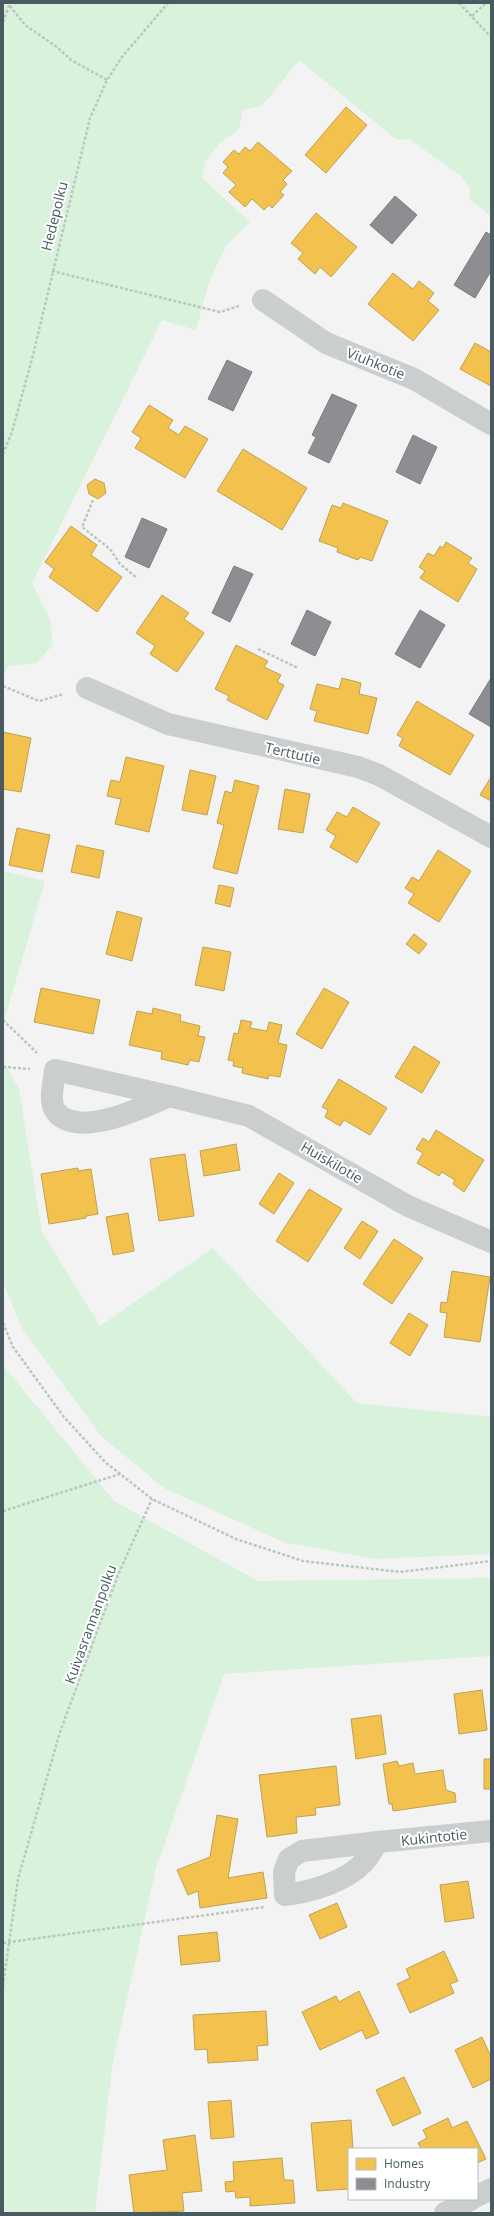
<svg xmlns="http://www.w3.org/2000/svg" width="494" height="2216" viewBox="0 0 494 2216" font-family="'Open Sans',sans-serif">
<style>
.green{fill:#d8f2dc}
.homes{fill:#f2c14e;stroke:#bfa254}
.industry{fill:#8d8d92;stroke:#797e83}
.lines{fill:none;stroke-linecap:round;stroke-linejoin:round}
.path{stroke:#bac7c0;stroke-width:2.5;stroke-dasharray:3 2;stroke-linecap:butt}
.minor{stroke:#cacecf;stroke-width:22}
.labels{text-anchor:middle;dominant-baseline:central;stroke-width:4;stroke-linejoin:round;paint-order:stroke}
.street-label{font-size:14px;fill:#495b61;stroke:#fff}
</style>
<rect width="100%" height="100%" fill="#f4f3f3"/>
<path class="green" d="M3,3H491V216L469,199L470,188L461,176L409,139L397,140L299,60L262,106L243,110L239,129L220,143L206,160L202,178L250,222L226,245L209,283L196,330L162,320L32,583L50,620L53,645L36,663L9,666L3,677Z
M3,871L45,881L3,1025Z
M3,1061L19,1089L42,1232L100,1326L213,1248L357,1403L491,1417V1554L375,1559L283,1542L164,1488L101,1436L21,1327L3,1282Z
M3,1365L114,1501L258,1581L491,1578V1656L224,1674L156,1868L112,2067L95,2213H3Z"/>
<path class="homes" d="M346,107L367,125L326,173L305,155Z
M258,142L292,171L283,180L287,184L280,192L284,195L272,208L269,205L264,210L252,199L245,207L229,192L236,185L223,173L228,167L223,162L234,150L239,154L245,147L250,151Z
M316,213L357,247L331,277L320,267L315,274L298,259L303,253L291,243Z
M393,273L413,289L419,281L434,293L428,301L439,310L413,341L368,304Z
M475,343L491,352V386L460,369Z
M149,405L173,420L168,428L179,435L185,426L208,439L185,478L135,448L141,438L132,432Z
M243,449L307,488L282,530L217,491Z
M95,479L104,483L106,493L98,499L89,494L87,485Z
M343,503L388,521L372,561L360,557L358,560L337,552L338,548L319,541L332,505L341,508Z
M71,526L97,545L91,555L122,577L97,612L49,577L54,569L45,562Z
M446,542L472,558L468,563L477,569L458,602L420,578L425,571L419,567L428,553L434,556L440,546L443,548Z
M162,595L189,613L184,619L204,633L177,672L150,654L155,646L136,633Z
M236,645L268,661L264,667L281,675L277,682L284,685L267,720L227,700L229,696L215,689Z
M342,678L361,683L359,694L377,698L368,734L314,721L317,711L310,709L317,684L339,689Z
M417,701L474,735L450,775L399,746L403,738L397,735Z
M3,732L31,738L21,792L3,789Z
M126,757L164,766L149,832L115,824L121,799L107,796L111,780L120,782Z
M190,770L216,776L207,815L182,810Z
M491,777V801L480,795Z
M235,780L259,786L237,874L213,868L224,825L217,823L225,791L232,793Z
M285,789L310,794L303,833L278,829Z
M353,807L380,823L357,863L330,847L336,836L326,830L337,812L347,817Z
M17,828L50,835L42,872L9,865Z
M77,845L104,851L99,878L71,872Z
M438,850L471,871L439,922L408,903L414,894L405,888L412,877L419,881Z
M219,885L234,888L230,907L215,903Z
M117,911L142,918L132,961L106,954Z
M414,934L427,944L419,954L406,944Z
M203,947L231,952L224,991L195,985Z
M41,988L100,1000L93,1034L34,1022Z
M324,988L349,1002L322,1049L296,1034Z
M153,1008L181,1015L180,1021L200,1026L198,1036L205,1037L199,1062L190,1060L188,1065L161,1059L162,1052L129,1045L137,1011L152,1014Z
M241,1020L252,1022L250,1028L267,1031L269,1022L282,1025L278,1043L287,1045L280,1077L269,1075L268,1079L242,1073L243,1068L233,1066L234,1061L228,1060L234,1033L238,1034Z
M414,1046L440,1062L422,1093L395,1077Z
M339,1079L387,1108L370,1135L344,1120L340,1126L325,1117L328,1110L322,1107Z
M436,1130L484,1160L464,1192L453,1184L455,1180L442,1172L439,1176L417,1163L423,1153L416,1149L423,1138L429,1142Z
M236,1144L240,1170L204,1176L200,1151Z
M185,1154L194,1216L159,1221L150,1159Z
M78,1168V1171L91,1169L98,1214L86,1216V1218L49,1224L41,1174Z
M279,1173L294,1183L274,1214L259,1204Z
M309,1189L342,1209L308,1262L276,1241Z
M128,1213L134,1251L113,1255L106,1217Z
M362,1221L378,1231L360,1259L344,1248Z
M394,1239L423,1258L392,1304L363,1284Z
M452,1271L490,1277L480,1342L444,1337L447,1313L440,1312L441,1302L447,1303Z
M409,1313L428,1325L410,1356L390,1343Z
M482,1690L487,1730L459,1734L454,1694Z
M381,1715L386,1754L356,1759L351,1719Z
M484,1759H491V1789H484Z
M397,1761L399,1766L413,1763L415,1774L443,1770L446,1790L455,1793L456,1802L393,1811L392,1804H389L383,1764Z
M336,1766L340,1805L315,1808L316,1815L296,1817L297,1833L267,1837L259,1775Z
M217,1815L238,1819L228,1878L263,1872L267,1898L200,1908L198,1891L188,1895L177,1870L210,1857Z
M468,1881L474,1918L445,1922L440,1885Z
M337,1903L347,1927L320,1939L309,1915Z
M217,1932L220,1961L181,1965L178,1936Z
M444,1951L458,1981L450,1984L454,1993L410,2013L397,1984L410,1978L406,1969Z
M359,1991L379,2033L366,2039L362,2030L320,2050L302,2012L336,1996L339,2002Z
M266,2011L268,2045L257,2046L258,2060L208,2063L207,2049L195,2050L193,2015Z
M482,2037L491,2057V2079L473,2088L455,2050Z
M404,2077L421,2113L393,2126L376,2090Z
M231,2100L234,2137L211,2139L208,2102Z
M448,2118L452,2128L467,2121L486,2159L477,2163V2149H421L418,2143L427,2138L423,2130Z
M351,2120L353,2149H349V2189L317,2191L311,2123Z
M195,2135L202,2191L182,2193L184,2211L134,2213L129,2175L167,2170L163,2140Z
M282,2158L284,2180H293L295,2203L250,2206V2197L236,2198L235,2191L226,2192L225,2182L234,2181L233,2162Z"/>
<path class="industry" d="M395,196L417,215L392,244L370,225Z
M486,232L491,235V271L475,298L454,285Z
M227,360L252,372L233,411L208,399Z
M332,394L357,405L329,463L308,453L316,437L312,435Z
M413,435L437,447L420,484L396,472Z
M142,518L167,529L149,568L125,557Z
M234,566L253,574L230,622L212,613Z
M307,610L331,622L315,656L291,644Z
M420,610L445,625L420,668L395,654Z
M491,678V727L469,714Z"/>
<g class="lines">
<path class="path" d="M459,3L491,37
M10,6L25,25L57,47L71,60L107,80
M472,16L486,3
M3,22L10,3
M52,271L220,312L239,306
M3,454L12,432L33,355L90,118L107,80L122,57L168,3
M93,500L82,527L110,549L120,564L137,578
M258,649L298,668
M3,686L39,701L64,694
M3,1020L37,1053
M3,1067L30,1069
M3,1323L13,1347L64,1417L105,1462L152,1499L236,1539L303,1561L400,1572L491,1561
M3,1511L120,1474
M3,1943L265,1907
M3,1986L18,1879L60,1732L118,1575L152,1499"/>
<path class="minor" d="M263,300L326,343L414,379L491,424
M87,688L168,724L358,767L379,775L491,837
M55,1070L169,1096C144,1107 79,1139 56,1112C48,1102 54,1082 55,1070Z
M169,1096L249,1116L408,1206L491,1242
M378,1842C373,1849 369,1856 364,1862C346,1882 310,1892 285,1895L284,1872L289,1859L302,1851Z
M378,1842L491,1831
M477,2196L491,2189
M445,2213L472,2199"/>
</g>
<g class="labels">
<g class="street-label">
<text transform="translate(54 216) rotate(-76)">Hedepolku</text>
<text transform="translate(376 363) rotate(22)">Viuhkotie</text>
<text transform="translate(293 753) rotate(13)">Terttutie</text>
<text transform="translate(332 1162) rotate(30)">Huiskilotie</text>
<text transform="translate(90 1624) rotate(-70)">Kuivasrannanpolku</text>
<text transform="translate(434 1837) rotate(-6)">Kukintotie</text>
</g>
</g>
<rect width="494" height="2216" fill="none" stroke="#495b61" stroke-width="8"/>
<rect x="348" y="2148" width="130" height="52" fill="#ffffff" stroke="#b6bdc0"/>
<rect x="356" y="2158" width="20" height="12" fill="#f2c14e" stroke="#b6bdc0"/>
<text x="384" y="2168" font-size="12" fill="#495b61">Homes</text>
<rect x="356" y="2178" width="20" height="12" fill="#8d8d92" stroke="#b6bdc0"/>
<text x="384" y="2188" font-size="12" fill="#495b61">Industry</text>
</svg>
